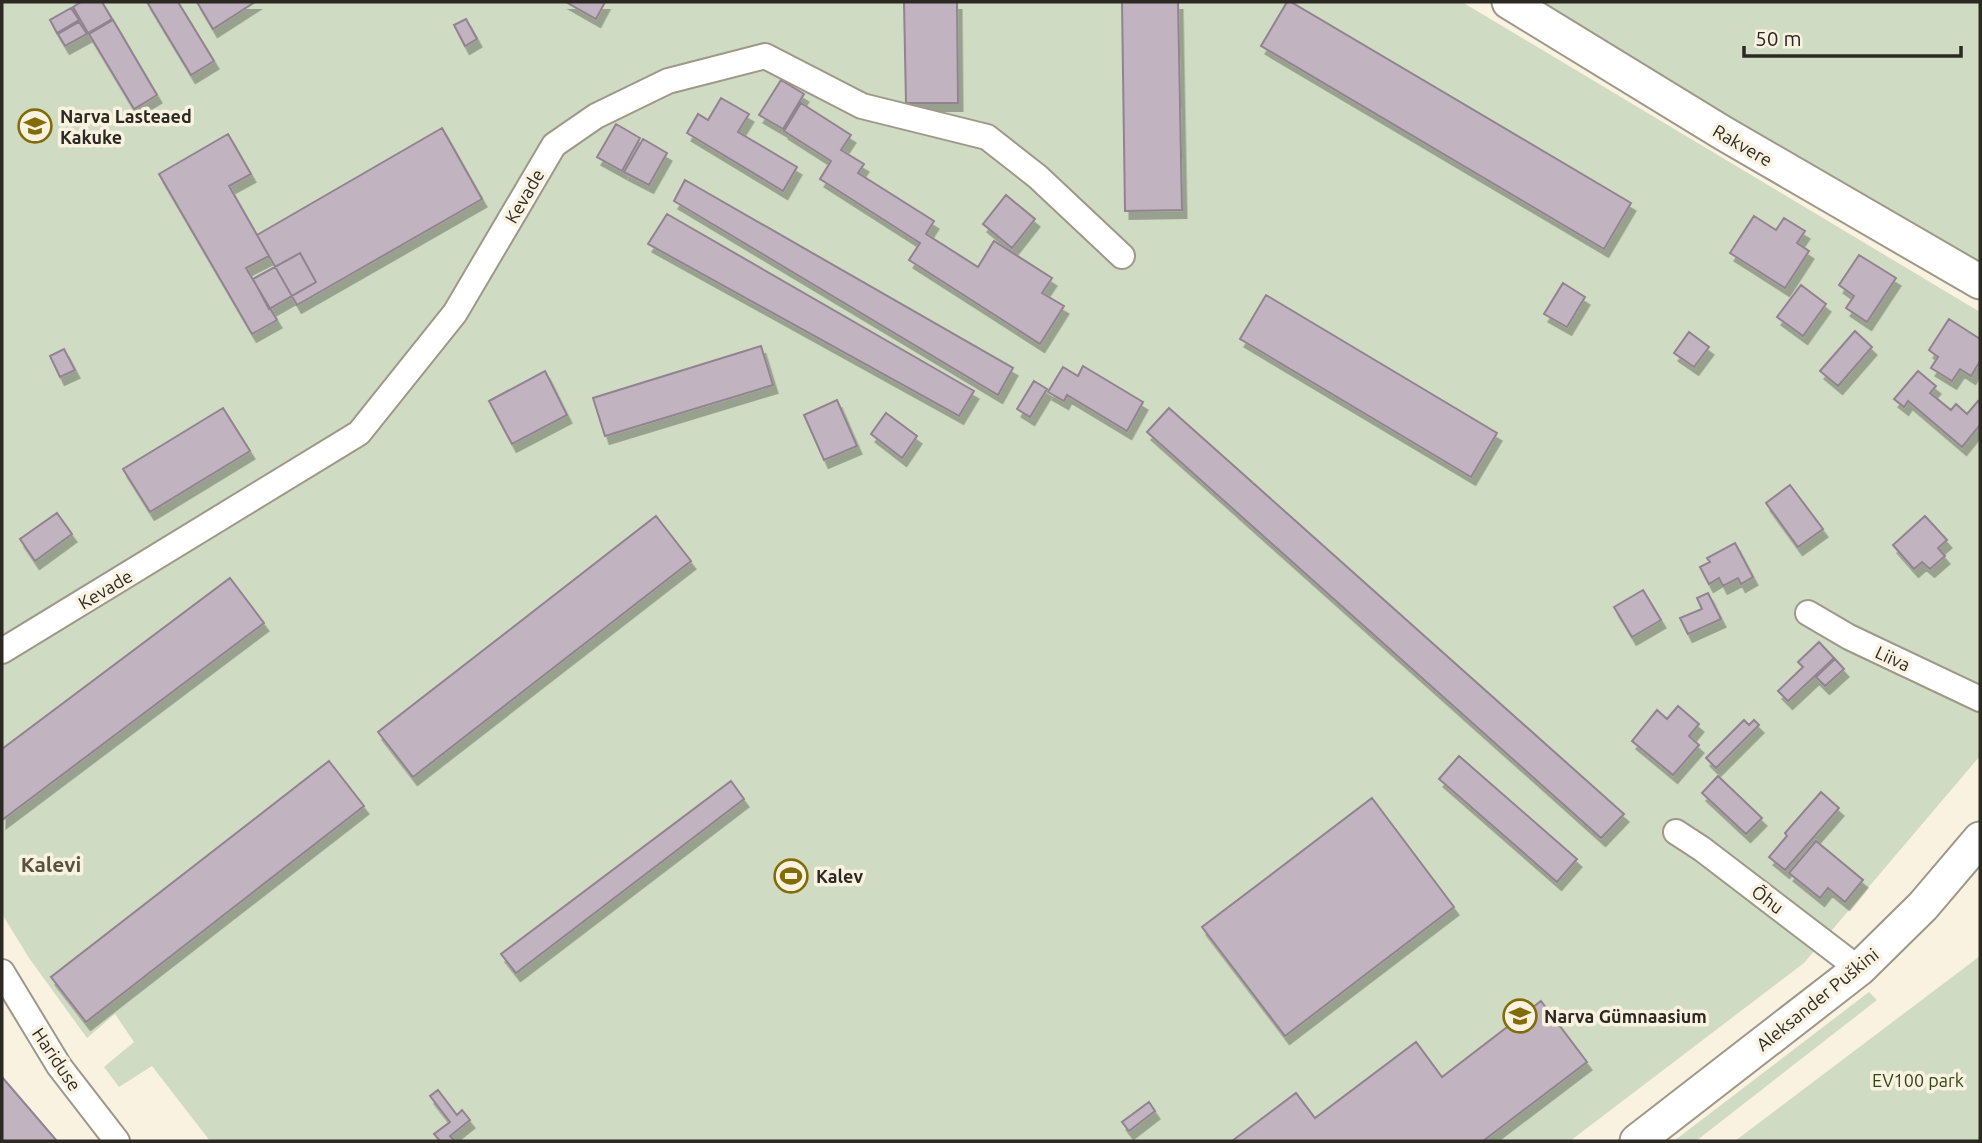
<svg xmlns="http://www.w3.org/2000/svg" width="1982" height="1143" viewBox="0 0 1982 1143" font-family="Ubuntu,sans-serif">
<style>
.green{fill:#cfdbc2}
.building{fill:#c2b3c0;stroke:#91838f;stroke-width:2;filter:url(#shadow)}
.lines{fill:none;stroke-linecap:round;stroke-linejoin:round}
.street-casing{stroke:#9f9888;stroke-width:28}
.secondary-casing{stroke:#9f9888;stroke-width:37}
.street{stroke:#fff;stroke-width:24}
.secondary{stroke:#fff;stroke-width:33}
.labels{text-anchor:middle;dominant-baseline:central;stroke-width:7;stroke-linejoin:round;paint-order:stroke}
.poi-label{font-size:18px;font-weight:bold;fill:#2c2922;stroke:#faf2e1;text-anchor:start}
.street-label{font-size:18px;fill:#2c2922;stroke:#faf2e1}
.park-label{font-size:18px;fill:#324516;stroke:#faf2e1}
.quarter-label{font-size:21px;font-weight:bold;fill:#575143;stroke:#faf2e1}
</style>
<defs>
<filter id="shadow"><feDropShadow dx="4.5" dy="8" stdDeviation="0" flood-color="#0004"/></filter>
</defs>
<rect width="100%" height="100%" fill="#faf2e1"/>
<path class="green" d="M2,2H1462L1980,312V756L1804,963L1570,1141H210L152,1066L119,1087L104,1067L134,1042L115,1014L87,1038L29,958L2,914Z
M1502,2H1980V284Z
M1980,956V1141H1735Z
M1869,992L1877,1000L1696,1141H1674Z"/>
<path class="building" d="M81,2H102L112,19L88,33L73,7Z
M147,2H178L214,61L191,75Z
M197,2H255L213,29Z
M566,2H605L596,19Z
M904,2H957L958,103H906Z
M1122,2H1178L1182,210L1125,211Z
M1287,2H1291L1631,203L1604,249L1261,46Z
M71,8L79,20L57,33L50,20Z
M466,19L477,39L465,46L454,25Z
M113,20L157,95L134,109L89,34Z
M79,22L87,34L65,46L58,34Z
M781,80L804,94L783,129L759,115Z
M721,98L749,114L738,132L797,167L783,191L687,133L698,114L708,120Z
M801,103L851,135L841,150L864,164L858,173L934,221L926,234L978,267L994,241L1052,278L1042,293L1064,306L1040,344L909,260L920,243L820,179L831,161L784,131Z
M616,124L640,138L622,171L597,157Z
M442,128L482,199L297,305L257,235Z
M228,134L251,174L229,186L269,256L246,268L277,320L252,334L159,174Z
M643,139L667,153L649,185L624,172Z
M685,180L1013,368L998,395L674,201Z
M1006,195L1035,219L1012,248L983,224Z
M667,214L974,391L959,416L648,244Z
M1754,216L1776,230L1784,218L1805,231L1797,243L1809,251L1785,288L1730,253Z
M300,253L316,282L269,309L253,279Z
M1859,255L1896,278L1867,322L1846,308L1854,296L1839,285Z
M1563,283L1585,297L1567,327L1544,314Z
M1801,285L1826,304L1803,336L1777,317Z
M1266,295L1497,433L1471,477L1240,339Z
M1949,319L1980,339V361L1971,376L1960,369L1952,381L1931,368L1938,357L1929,350Z
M1855,331L1872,347L1838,386L1820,371Z
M1689,332L1709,347L1694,367L1674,353Z
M761,346L773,385L605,436L593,398Z
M64,349L75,370L60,377L50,356Z
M1083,366L1143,402L1127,431L1067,395L1064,401L1048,392L1063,367L1078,376Z
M545,371L567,415L512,444L489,401Z
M1918,371L1936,386L1930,393L1951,410L1956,404L1967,414L1978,401L1980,403V425L1962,447L1908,401L1904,407L1894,399Z
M1034,381L1047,389L1030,417L1017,409Z
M837,400L857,446L824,460L804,415Z
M223,408L250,451L150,512L123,469Z
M1169,408L1624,814L1601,838L1147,432Z
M886,413L917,436L902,458L871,434Z
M1790,485L1823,529L1798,547L1766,503Z
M57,513L72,534L35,561L20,539Z
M656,516L691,561L413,777L378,732Z
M1925,516L1947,540L1938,548L1945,556L1930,569L1922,562L1914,569L1893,545Z
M1735,543L1753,577L1741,584L1738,578L1723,586L1719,578L1709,584L1700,567L1710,562L1707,558Z
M230,578L264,623L2,820V749Z
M1643,590L1661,620L1632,637L1614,607Z
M1708,593L1721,619L1688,634L1680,618L1702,609L1697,598Z
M1819,642L1834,658L1788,701L1778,691L1803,667L1798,662Z
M1835,659L1844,669L1825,686L1816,677Z
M1678,706L1699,724L1689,736L1699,745L1673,775L1632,741L1657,710L1667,719Z
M1744,720L1749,725L1754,720L1759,725L1716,768L1706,758Z
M1459,756L1577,859L1557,882L1439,779Z
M329,761L364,806L86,1022L51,977Z
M1718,776L1762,818L1746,834L1702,793Z
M731,781L744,799L516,973L501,954Z
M1821,792L1839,808L1785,870L1769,857L1787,836L1785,833Z
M1372,798L1454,907L1285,1036L1202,927Z
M1816,841L1863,880L1845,902L1828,888L1820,898L1789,873Z
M1541,1001L1587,1062L1483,1141H1232L1296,1093L1315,1118L1416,1042L1442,1077Z
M2,1077L57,1141H2Z
M438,1090L457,1115L462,1110L470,1120L450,1136L455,1141H440L434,1134L450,1122L430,1096Z
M1149,1102L1155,1111L1129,1131L1122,1122Z"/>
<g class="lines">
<defs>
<path id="street" d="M1808,613L1849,637L1980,699
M2,651L359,433L455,313L554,145L596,116L668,81L765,56L862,106L987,137L1038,177L1122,256
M1676,832L1702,849L1859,969
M2,972L59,1066L117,1141"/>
<path id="secondary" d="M1509,2L1723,133L1980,282
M1637,1141L1859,969L1923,906L1980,839"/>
</defs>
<use href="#street" class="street-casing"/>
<use href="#secondary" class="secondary-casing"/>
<use href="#street" class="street"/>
<use href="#secondary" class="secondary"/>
</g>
<defs>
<symbol id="school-ring" viewBox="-11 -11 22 22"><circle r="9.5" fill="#faf2e1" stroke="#826c08" stroke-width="1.5"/><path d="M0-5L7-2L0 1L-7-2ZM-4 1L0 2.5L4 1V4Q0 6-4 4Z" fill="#826c08"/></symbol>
<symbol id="stadium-ring" viewBox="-11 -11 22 22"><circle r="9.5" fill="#faf2e1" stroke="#826c08" stroke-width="1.5"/><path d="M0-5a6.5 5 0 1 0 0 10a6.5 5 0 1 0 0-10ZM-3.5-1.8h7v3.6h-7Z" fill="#826c08"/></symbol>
</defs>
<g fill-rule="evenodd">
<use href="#school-ring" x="16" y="107" width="38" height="38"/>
<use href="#stadium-ring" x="772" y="857" width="38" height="38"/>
<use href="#school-ring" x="1501" y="997" width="38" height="38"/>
</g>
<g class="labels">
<g class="poi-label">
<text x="60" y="116">Narva Lasteaed<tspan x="60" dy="21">Kakuke</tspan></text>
<text x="816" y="876">Kalev</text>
<text x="1544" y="1016">Narva Gümnaasium</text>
</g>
<g class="street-label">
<text transform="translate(1743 145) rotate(30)">Rakvere</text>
<text transform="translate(524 196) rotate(-60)">Kevade</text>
<text transform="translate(105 589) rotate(-31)">Kevade</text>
<text transform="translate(1893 658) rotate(25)">Liiva</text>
<text transform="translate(1768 899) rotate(37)">Õhu</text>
<text transform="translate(1817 999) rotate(-39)">Aleksander Puškini</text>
<text transform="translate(57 1059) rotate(56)">Hariduse</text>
</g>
<g class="park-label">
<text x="1918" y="1080">EV100 park</text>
</g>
<g class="quarter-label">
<text x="51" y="864">Kalevi</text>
</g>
</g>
<rect width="1982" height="1143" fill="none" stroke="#2c2922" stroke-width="7"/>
<path d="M1744 46v10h217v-10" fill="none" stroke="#2c2922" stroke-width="3.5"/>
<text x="1755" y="46" font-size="21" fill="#2c2922" stroke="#faf2e1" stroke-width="5" paint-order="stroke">50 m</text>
</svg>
